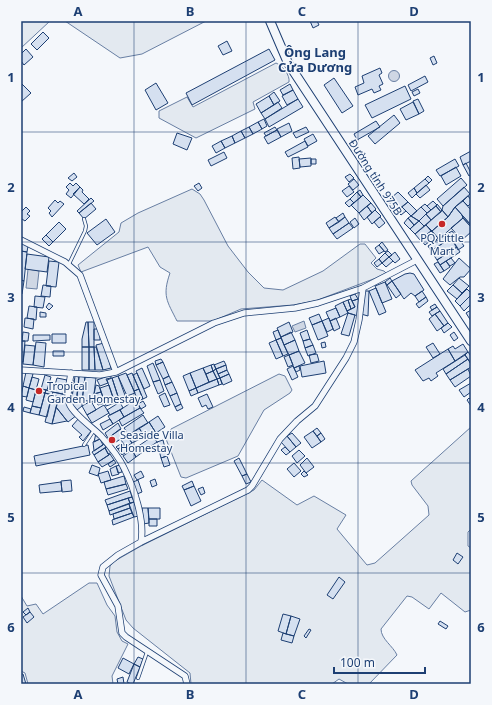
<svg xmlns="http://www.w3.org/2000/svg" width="492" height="705" viewBox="0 0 492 705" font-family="'Noto Sans',sans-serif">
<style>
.green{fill:#e3e9f0;stroke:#687fa3}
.water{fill:#cfd7e4;stroke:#687fa3}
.building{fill:#d5e0f0;stroke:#1d3f73}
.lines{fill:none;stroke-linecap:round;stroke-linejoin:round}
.service-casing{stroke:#1d3f73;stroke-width:4}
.minor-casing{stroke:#1d3f73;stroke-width:7}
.secondary-casing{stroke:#1d3f73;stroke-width:10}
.service{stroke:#f4f7fb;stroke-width:2.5}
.minor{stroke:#f4f7fb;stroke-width:5.5}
.secondary{stroke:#f4f7fb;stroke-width:8}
.grid{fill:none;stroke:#1d3f73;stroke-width:1;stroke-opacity:0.55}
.poi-dot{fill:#c62828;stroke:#f4f7fb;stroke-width:1.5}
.labels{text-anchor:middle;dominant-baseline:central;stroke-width:3;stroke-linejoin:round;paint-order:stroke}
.street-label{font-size:11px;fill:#1d3f73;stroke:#f4f7fb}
.poi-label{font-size:11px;fill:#1d3f73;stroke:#f4f7fb;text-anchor:start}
.quarter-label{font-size:13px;font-weight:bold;fill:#1d3f73;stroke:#f4f7fb}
.neatline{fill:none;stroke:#1d3f73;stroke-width:1.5}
.grid-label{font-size:13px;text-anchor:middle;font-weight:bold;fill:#1d3f73}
</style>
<rect width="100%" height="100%" fill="#f4f7fb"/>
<path class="green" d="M21,21H50L21,48Z
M65,21H206L142,54L120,58Z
M276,63C283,66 290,75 289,82L253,102L255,109L196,138L159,118V111L187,97L193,107Z
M192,189L200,194L204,200L228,246L248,272L264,288L283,290L323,271L360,244H365L376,258L371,263L377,269L384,271L386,273L376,278L315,301L293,305L241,309L213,321H177C167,301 162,296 170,273L160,267L148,247L81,272L78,265L119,232L121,223L138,213Z
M279,374L285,376L292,390L290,393L264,410L238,456L186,478L181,477L166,439L171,429Z
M471,427V529L468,532V546L471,548V610L465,612L441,593L429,609L412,597L407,596L381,629C381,639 393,646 397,655L369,684H348L339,679L332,684H191L190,673L133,628L126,620L109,576L110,566L113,562L141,546L254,490L262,480L297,505L314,496L346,515L337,529L367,565L375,563L429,515L428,506L412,485L411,481Z
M89,583H97L107,605L115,616L117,632L122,641L128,644L112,676L113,684H28L25,673L21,671V596L27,606L36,604L43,614Z"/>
<path class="water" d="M388.5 76a5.5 5.5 0 1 1 11 0a5.5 5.5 0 1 1-11 0Z
M28,269L39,271L37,289L26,288Z
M304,321L306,328L295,332L292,326Z"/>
<path class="building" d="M310,21H317L319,25L313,28Z
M43,32L49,38L37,50L31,44Z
M227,41L232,51L223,55L218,46Z
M26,49L33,57L24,65L21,61V54Z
M269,49L275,60L192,105L186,93Z
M434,56L437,63L433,65L430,58Z
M380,68L382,73L379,75L383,84L379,86L381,90L374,93L372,89L358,95L355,87L364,83L362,76Z
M425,76L428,82L411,91L408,85Z
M334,78L353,106L342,113L324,85Z
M21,83L31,93L21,102Z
M156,83L168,103L156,110L145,90Z
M290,84L293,90L283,95L280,90Z
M405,86L411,99L372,118L365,105Z
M418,89L420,93L414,96L412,92Z
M293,90L298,99L287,105L282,96Z
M274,92L280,101L274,105L269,96Z
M269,96L274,105L261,113L256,104Z
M298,99L303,107L269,127L265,119Z
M418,99L424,111L419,114L413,101Z
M278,102L282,108L265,119L261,113Z
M413,102L419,114L406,120L400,109Z
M394,115L400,123L375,144L368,136Z
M264,119L267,126L262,129L258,122Z
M376,121L380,127L357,140L354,134Z
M258,122L262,129L253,134L249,127Z
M289,123L292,131L281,137L277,129Z
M249,127L253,134L245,138L241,131Z
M275,127L277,130L266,136L264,133Z
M306,127L309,132L296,138L293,133Z
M277,130L281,137L268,144L264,137Z
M241,131L245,138L235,143L232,136Z
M177,133L192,138L187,150L173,144Z
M313,134L317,141L308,146L304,139Z
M232,136L235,143L225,148L221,141Z
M221,141L225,148L216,153L212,146Z
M305,141L308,147L288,157L285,152Z
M471,151V161L463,165L460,157Z
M224,152L227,158L211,166L208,160Z
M299,157L300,168L293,169L292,158Z
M311,158V166L300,167L299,159Z
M311,159H316V164H311Z
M455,159L459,166L440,176L436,170Z
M466,163L471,173V175L469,176L463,165Z
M456,167L461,176L446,185L441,176Z
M74,173L77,177L72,181L68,178Z
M350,174L354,178L349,182L345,177Z
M428,176L432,180L429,183L425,179Z
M461,178L467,185L443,206L437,199Z
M354,179L359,185L353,190L348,184Z
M425,179L429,183L417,193L414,188Z
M70,183L73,186L76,183L80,187L71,198L66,194L69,190L66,187Z
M199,183L202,188L198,191L194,186Z
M426,185L430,190L420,198L416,194Z
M349,186L354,192L347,197L342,191Z
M80,187L83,190L82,192L89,199L84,204L73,194Z
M464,187L470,194L455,207L448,217L442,210L443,206Z
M414,188L417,193L412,198L408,193Z
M360,190L363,195L361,197L357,192Z
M357,192L361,197L354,203L350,199Z
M398,192L408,202L400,208L391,198Z
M363,195L371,203L359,213L351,205Z
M468,196L471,200V203L468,206L463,201Z
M91,198L94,201L79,213L77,211Z
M391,198L400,208L397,211L388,201Z
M350,199L354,203L349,207L345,203Z
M55,200L58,203L60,201L64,204L52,217L49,213L51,211L48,208Z
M433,201L437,205L431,210L427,206Z
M463,201L471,210L470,224L455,207Z
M408,202L417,211L411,216L402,207Z
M91,203L96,209L84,219L79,213Z
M371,203L376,209L372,213L367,206Z
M425,204L431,210L427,213L421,207Z
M437,204L442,210L441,212L436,206Z
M367,206L372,213L364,220L359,213Z
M436,206L441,212L431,220L426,214Z
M26,207L30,211L27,214L30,216L25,221L22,219L21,220V212Z
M402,207L406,211L401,215L397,211Z
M421,207L427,213L419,221L411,216Z
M455,207L462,215L463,218L439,239L432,231L448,217Z
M375,210L381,216L372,224L367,217Z
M442,210L448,217L432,231L426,225Z
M343,213L345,217L339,222L336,218Z
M426,214L431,220L424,226L419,221Z
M462,215L470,224L471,227L463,218Z
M411,216L419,221L414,225L408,218Z
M335,217L339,222L329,228L326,223Z
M345,217L349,223L333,234L329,228Z
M380,217L385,223L379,228L374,222Z
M355,218L359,224L354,228L350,222Z
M408,218L414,225L410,229L404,223Z
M463,218L471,227V232L462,240L451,228Z
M106,219L115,232L97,245L87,233Z
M419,221L424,226L415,234L410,229Z
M59,222L66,229L53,242L46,235Z
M349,223L353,228L337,239L333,234Z
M426,225L431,231L420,240L415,234Z
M431,231L438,238L433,243L424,237Z
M452,231L455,235L431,251L428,246Z
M46,235L53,242L49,246L42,239Z
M456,235L464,246L458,250L451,238Z
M424,237L430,241L425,245L421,240Z
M451,238L457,247L437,260L431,251Z
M21,242L28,246L27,252L21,251Z
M382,242L388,250L385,252L379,245Z
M379,245L384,251L379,254L375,248Z
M457,247L460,252L440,265L437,260Z
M21,251L27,252L24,281L21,280Z
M388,251L392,255L389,257L385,253Z
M395,252L400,259L395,263L389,257Z
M385,253L389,257L382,263L379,259Z
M27,254L49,257L47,272L25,269Z
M389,257L393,261L386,267L382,263Z
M451,258L455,263L450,266L446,261Z
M459,258L471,269L464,277H460L450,285L443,279Z
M379,259L382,263L377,267L374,263Z
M49,261L59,262L56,287L46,286Z
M446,261L450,267L444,271L440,265Z
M438,262L444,271L440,273L434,264Z
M410,273L414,274L424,290L415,296L411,293L404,299L392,281L405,274Z
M390,278L392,281L387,285L385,282Z
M459,278L469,286L462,293L453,285Z
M21,280L24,281L22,294H21Z
M392,281L401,294L396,298L387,285Z
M385,282L392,299L382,303L375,286Z
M43,285L51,286L50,297L41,296Z
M453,285L462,293L457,299L447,291Z
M376,288L386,312L379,315L369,291Z
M467,289L471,293V295L460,306L455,301Z
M365,291H369L368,316L361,314Z
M422,291L426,297L419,302L415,296Z
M355,294L358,299L352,301L350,296Z
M471,295V304L464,311L460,306Z
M35,296L45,297L43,308L34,307Z
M426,297L428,301L419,308L416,304Z
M351,299L355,307L351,309L348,300Z
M358,299L360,301L358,316L348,313L347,311L355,307L352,301Z
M348,300L351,309L347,311L343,302Z
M343,302L348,313L340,317L335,306Z
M49,303L53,306L49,310L46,307Z
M435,304L437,307L432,310L430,307Z
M29,306L37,307L36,320L27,318Z
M437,307L440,311L432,316L429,312Z
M336,308L340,317L330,321L326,312Z
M471,310V321L466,313Z
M440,311L448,323L444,326L435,314Z
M40,312L46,313V317H40Z
M348,313L355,315L349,336L341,334Z
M319,314L322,321L312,325L309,318Z
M435,314L444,326L437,331L429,319Z
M25,318L34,319L33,329L24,327Z
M329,318L333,329L327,332L322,321Z
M336,318L340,328L334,331L330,321Z
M322,321L328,336L318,340L312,325Z
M86,322H88L89,347H82V339Z
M88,322H94V347H89Z
M289,322L293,332L281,337L277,328Z
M448,323L452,327L444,333L441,328Z
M94,329H100V340H94Z
M278,330L281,338L276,340L273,332Z
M307,330L310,339L303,341L300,333Z
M23,332L29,333L28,341H22Z
M291,332L295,340L284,345L281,337Z
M454,332L458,338L454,341L450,335Z
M52,334H66V343H52Z
M33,335H50V340L33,341Z
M281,338L288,354L283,356L276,340Z
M310,339L313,345L305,348L303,341Z
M276,340L283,356L276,359L269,343Z
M295,340L299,351L289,355L284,345Z
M21,341H25L23,362H21Z
M36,342L46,343L44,367L33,365Z
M325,342L326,347L322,348L321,343Z
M104,343L111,368L103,370L96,345Z
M433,343L440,354L433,358L426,347Z
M463,344L468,352L455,361L448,349L453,346L455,349Z
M25,345L35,346L33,365L23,364Z
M313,345L316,353L308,356L305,348Z
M82,347H89V370H82Z
M89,347H94L95,370H89Z
M94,347H96L103,370H95Z
M448,349L455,361L436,373L438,376L431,381L429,378L423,381L415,370Z
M53,351H64V356H53Z
M299,351L305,363L294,368L289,355Z
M468,352L471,356V364L465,355Z
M317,354L319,361L311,363L309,355Z
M289,355L293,365L288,367L284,357Z
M465,355L468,359L446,374L443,369Z
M161,359L163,362L156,365L155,361Z
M468,359L471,364V367L450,380L446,374Z
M224,361L226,365L216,369L214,365Z
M324,361L326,373L302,377L300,366Z
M163,362L169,376L163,379L156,365Z
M153,363L160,380L153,382L147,366Z
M214,364L216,369L213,371L211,365Z
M211,365L213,371L206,374L203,368Z
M226,365L227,370L218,374L216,369Z
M293,366L298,377L292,380L287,369Z
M299,366L300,370L296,372L294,368Z
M142,368L150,386L144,389L136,371Z
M203,368L209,382L196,388L190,373Z
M216,369L220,378L217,379L213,371Z
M468,369L471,376L455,387L450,380Z
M227,370L229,374L220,378L218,374Z
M213,371L217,379L209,382L206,374Z
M26,372L33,374L29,388L23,386Z
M126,373L135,393L127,396L118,376Z
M132,373L139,389L134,391L127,375Z
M137,373L147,397L143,399L133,375Z
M190,373L196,388L189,391L183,376Z
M229,374L232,381L223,385L220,378Z
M45,375L51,377L47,390L41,389Z
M111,375V378L106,379L108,383L100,386L97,380Z
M75,376L79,377L77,398H72Z
M79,376L85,377L82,403L76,402Z
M118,376L126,398L119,400L112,378Z
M169,376L172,382L165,385L163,379Z
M32,377L39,379L36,390L29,388Z
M85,377L96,378L93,402L82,400Z
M57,378L67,380L63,394L53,392Z
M112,378L118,396L113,398L107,380Z
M220,378L222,384L219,385L217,379Z
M217,379L219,385L198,393L196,388Z
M160,380L164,391L158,394L153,382Z
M71,381H74L72,394L69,393Z
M172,382L177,393L170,396L165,385Z
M471,383V392L464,397L459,390Z
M96,385L99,386L101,392L94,394Z
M109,385L115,403L106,406L100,388Z
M23,386L29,388L27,397L21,396Z
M29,388L36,390L33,402L26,400Z
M37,388L46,390L45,393L36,391Z
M196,388L198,393L191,396L189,391Z
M139,389L143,399L138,401L134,391Z
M46,390L53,392L52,395L45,393Z
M36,391L45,393L41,408L32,406Z
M53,392L66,395L65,399L52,395Z
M101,392L105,403L98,405L94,394Z
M45,393L52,395L47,417L39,415Z
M165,393L170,405L164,407L159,396Z
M177,393L181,404L175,407L170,396Z
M69,394L72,395V398H77L76,402H70Z
M207,394L213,407L208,409L206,405L202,407L198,398Z
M52,395L59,397L52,424L45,422Z
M59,397L67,399L77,415L68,422L56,407Z
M469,398L471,400V406L467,400Z
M132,400L133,402L136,400L140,408L124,417L120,410L129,404L128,402Z
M91,401L96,410L87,415L82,406Z
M143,401L146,406L141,409L138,404Z
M70,402L82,403V406L77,410Z
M120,402L123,408L110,415L107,410Z
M181,404L183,408L177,411L175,407Z
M104,405L109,413L92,423L87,415Z
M32,406L41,408L39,415L30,413Z
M24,407L31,409L30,413L23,411Z
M56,407L67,421L52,424Z
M140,408L144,413L122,426L119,420Z
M120,410L124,417L113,424L108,416Z
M143,415L148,423L129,435L124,428Z
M158,416L165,427L156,433L149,422Z
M79,418L92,430L83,441L79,437L82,435L72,426Z
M110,419L113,424L103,430L100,424Z
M149,422L156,433L150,437L146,432L143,434L139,428Z
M118,423L121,429L108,438L105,433Z
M139,428L144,436L138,440L133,432Z
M317,428L321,433L317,436L313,431Z
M120,429L125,436L116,442L111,436Z
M313,431L321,442L312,448L304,437Z
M133,432L138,440L132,443L127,436Z
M96,433L100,439L94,442Z
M292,433L301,443L296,447L287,436Z
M321,433L325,439L321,442L317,436Z
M127,436L132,443L126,447L121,440Z
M153,436L157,442L144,451L140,445Z
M287,436L296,447L290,452L281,442Z
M100,439L103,445L94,451L93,442Z
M163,440L165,448L159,450L157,442Z
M122,443L124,445L118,449L116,447Z
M104,444L106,447L94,455L92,452Z
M88,445L90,455L36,466L34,456Z
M124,445L128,451L122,455L118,449Z
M140,445L144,451L136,457L132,450Z
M108,446L112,452L108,454L105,448Z
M285,447L290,452L286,455L281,450Z
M105,448L109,455L98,462L94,455Z
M165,448L167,456L161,458L159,450Z
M132,450L136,457L128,463L123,456Z
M299,450L305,456L297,463L292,456Z
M110,454L114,460L102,467L98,462Z
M167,456L170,465L164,467L161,458Z
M239,458L247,474L242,476L234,461Z
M307,458L314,467L306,473L300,465Z
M114,460L116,463L110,467L108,464Z
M294,463L301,471L294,477L287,469Z
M92,465L100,468L98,476L89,473Z
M120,465L122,472L118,473L116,466Z
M116,466L119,474L112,476L110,469Z
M108,471L111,480L101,483L98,474Z
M141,471L144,477L137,480L134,475Z
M304,471L308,475L304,477L301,474Z
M247,474L251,482L246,484L242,476Z
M124,476L126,484L106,489L104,482Z
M155,479L157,485L152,487L150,481Z
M71,480L72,491L62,492L61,481Z
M138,480L142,492L137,494L133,482Z
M192,481L194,486L184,490L182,486Z
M61,482L62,491L40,493L39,485Z
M126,484L128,489L108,495L106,489Z
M194,486L201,501L191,506L184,490Z
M203,487L205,493L201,495L198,489Z
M130,491L132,497L107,505L105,500Z
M132,497L134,502L130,503L128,498Z
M128,498L130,503L109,511L107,505Z
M134,502L139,516L134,517L129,504Z
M129,504L130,508L110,515L109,511Z
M130,508L132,513L114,519L113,514Z
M142,508H148L149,523L143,524Z
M148,508H160V519H149Z
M132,513L134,517L113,525L112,520Z
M149,519H157V526H149Z
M457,553L463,557L458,564L453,560Z
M339,577L345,582L333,599L327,595Z
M28,608L30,612L26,615L23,612Z
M30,612L34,617L27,623L23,617Z
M283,614L291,616L286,634L278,631Z
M291,616L300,619L294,636L286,634Z
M440,621L448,626L446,629L438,624Z
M309,629L311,630L306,638L304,636Z
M283,633L294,636L292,643L281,640Z
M138,657L143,659L140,667L134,664Z
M123,658L134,664L129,674L118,668Z
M134,664L140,667L133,684H131L127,682Z
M21,674H23L26,684H21Z
M123,677L124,684H118L117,679Z"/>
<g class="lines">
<defs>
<path id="service" d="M69,264L85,231L86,226L84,219
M84,445L94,430
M138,678L147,652"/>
<path id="minor" d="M21,240L65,262L80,275L116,372
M21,370L100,375L116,372L214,323L244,313L295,308L318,303L363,288L417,260
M71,373C70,380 66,397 69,403C72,413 93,428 101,436C109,445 119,457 124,468C134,488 145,520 141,542
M187,684L185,676L126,637L122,633L118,606L101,575L103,567L118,555L141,542L248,490L252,486L280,439L297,421L315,406L346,358L354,342L359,320L363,288"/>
<path id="secondary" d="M270,21L288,63L471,341"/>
</defs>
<use href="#service" class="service-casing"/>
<use href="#minor" class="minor-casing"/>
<use href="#secondary" class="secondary-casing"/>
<use href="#service" class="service"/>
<use href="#minor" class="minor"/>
<use href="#secondary" class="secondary"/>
</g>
<path class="grid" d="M134,21V684M246,21V684M358,21V684M21,132H471M21,242H471M21,352H471M21,463H471M21,573H471"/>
<g class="poi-dot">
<circle cx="442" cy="224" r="4"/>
<circle cx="39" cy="391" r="4"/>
<circle cx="112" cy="440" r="4"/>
</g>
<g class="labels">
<g class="street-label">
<text transform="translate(376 177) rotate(57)">Đường tỉnh 975B</text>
</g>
<g class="poi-label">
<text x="442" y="237" text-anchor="middle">PQ Little<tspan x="442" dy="13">Mart</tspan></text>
<text x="47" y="385">Tropical<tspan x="47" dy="13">Garden Homestay</tspan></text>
<text x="120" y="434">Seaside Villa<tspan x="120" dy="13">Homestay</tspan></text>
</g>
<g class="quarter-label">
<text x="315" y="52">Ông Lang<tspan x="315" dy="15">Cửa Dương</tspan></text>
</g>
</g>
<rect width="492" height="705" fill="none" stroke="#f4f7fb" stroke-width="44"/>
<path d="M334 667v6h91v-6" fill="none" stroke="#1d3f73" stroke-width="2"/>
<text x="340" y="667" font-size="12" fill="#1d3f73" stroke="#f4f7fb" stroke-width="3" paint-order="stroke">100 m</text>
<rect x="22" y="22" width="448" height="661" class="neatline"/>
<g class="grid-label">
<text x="78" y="16">A</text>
<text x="190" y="16">B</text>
<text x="302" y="16">C</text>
<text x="414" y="16">D</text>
<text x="11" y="82">1</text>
<text x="481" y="82">1</text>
<text x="11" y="192">2</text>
<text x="481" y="192">2</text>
<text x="11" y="302">3</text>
<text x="481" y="302">3</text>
<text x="11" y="412">4</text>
<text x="481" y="412">4</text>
<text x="11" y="522">5</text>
<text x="481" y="522">5</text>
<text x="11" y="632">6</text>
<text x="481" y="632">6</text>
<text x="78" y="699">A</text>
<text x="190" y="699">B</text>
<text x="302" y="699">C</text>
<text x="414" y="699">D</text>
</g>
</svg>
